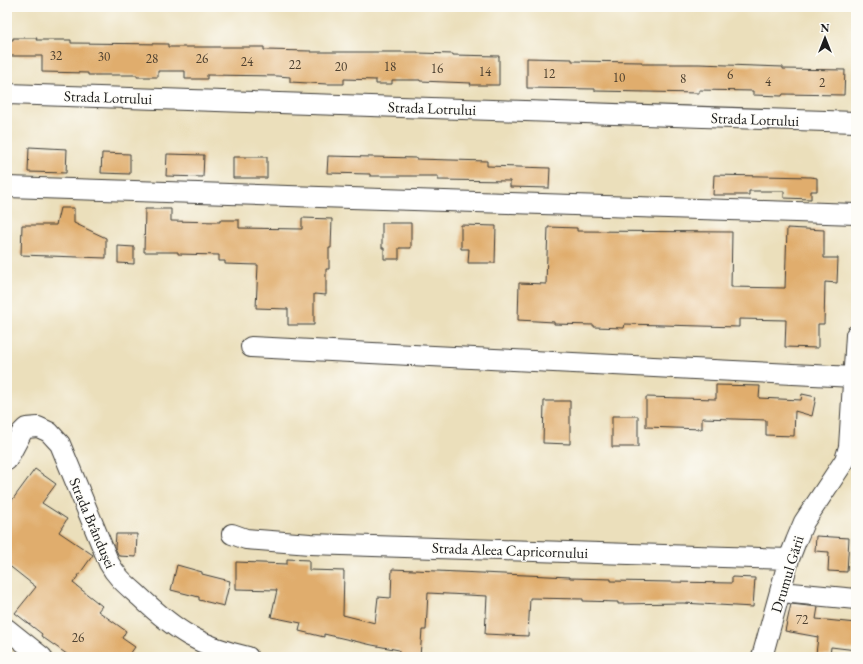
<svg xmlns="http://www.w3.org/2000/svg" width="863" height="664" viewBox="0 0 863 664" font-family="'EB Garamond',serif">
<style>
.building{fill:#e0ad6d}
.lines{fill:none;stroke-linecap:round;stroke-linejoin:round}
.street-casing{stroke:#3b3934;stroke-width:22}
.street{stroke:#fff;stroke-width:20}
.labels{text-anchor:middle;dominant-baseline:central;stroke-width:3;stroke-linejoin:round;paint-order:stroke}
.number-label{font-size:13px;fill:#4d4030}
.street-label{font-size:15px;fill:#1c1c1c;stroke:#fdfcf7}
</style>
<rect width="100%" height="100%" fill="#fdfcf7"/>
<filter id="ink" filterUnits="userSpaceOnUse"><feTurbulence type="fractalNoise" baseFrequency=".025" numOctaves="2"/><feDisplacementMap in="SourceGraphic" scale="8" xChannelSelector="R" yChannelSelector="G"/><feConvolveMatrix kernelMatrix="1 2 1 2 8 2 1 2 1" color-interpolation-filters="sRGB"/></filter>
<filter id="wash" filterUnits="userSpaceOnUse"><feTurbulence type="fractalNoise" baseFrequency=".012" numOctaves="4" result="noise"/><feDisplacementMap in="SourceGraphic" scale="16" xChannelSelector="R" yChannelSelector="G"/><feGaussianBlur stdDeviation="0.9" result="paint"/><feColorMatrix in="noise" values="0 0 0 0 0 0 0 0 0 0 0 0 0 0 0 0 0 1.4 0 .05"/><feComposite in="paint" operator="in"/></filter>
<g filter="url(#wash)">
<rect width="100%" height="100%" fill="#ebdfbb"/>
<g id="blocks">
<path class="building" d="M13,38H37L36,40H71V43L168,44V47H264V50L311,51V52H418V53L453,54V55L499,56V85H470L471,83L420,81V80H392V84H376V80L344,79V84H327L290,82V77L278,76L207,75V79H185V71H158V77H137V75H88V73L42,72V56H7V40H13Z
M527,58L572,59V61L642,62V64H699L783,67V69L845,70L844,95L783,94L782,96L753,95V91L699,90V93L595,91V89L527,88Z
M29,147L67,149L66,173L28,172Z
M102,153L130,154V174L101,173Z
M167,154L204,155L203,177L166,176Z
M328,156L416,158V159L487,161V166L550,168L549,188L510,187V181L438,180V176H370V174L327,173Z
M233,157H267V178H233Z
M714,175L811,177L817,178V191H811V199L784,198V191H749V195H713Z
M60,208H74V223L106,238V258L21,255L22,225H56Z
M145,209H171V221L220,222V220H239V228L302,229V218L332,219L331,248H329V269H326V295L314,294V325H288V309L256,308L258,265L225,264V261H219V255L178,254V252H144Z
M382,223H411V248H399V259H384V248H382Z
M461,225L496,226L495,263H468L469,249H461Z
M548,227L577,228V231L732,232L731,287L785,288L787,228L824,230V258H838L837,283L825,282L824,324H818V348L785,347L786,320L739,319V327L625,324L624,328L594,327V325L554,324V322L518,320L519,283L546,284Z
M118,246L134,247V264L118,263Z
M716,385L760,386L759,398L801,400L802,394L816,397L812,416L795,411L794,436L766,435V420L702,418V429L646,427V397L716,399Z
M544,401H570V444L543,443Z
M612,416H638V447H612Z
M35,469L56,484L42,503L67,519L59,532L93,555L73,583L102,606L98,611L126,631L122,638L135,647L128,657H71L41,636L42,634L15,613L36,587L7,564V507Z
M116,534H137L136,557L119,556L115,548Z
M816,536L849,538L847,572L828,571L829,552L815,551Z
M287,559L309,560V570L344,571L343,615L375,623L378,597L391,598L392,569L570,577V578L611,579V581L732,583V577L755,578L753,607L683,603L618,604V602L583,601V599L530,598L528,636L485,634L487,596L428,593L426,630H422L420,657H398L399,650L372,645L324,634V637L299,631L301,623L271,617L277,590L236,589V562L287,564Z
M177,565L202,572V574L230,581L224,606L199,600V597L171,590Z
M791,604L818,607L816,619L856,623V650L831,647L830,655L816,654L818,637L785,631Z"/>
</g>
</g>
<g filter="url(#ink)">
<use href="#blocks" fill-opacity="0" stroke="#3b3934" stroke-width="1"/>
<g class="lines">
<defs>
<path id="street" d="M7,94L856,122
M7,187L856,214
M251,347L854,377
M7,460L22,432L26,428L38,427L49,432L60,444L109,563C117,578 128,586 140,597C176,631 199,646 248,657
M232,534L246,539L310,544L789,559
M781,592L856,599
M7,629L42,657
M762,657L789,559L796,541L804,522L845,460L849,447L856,335"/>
</defs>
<use href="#street" class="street-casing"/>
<use href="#street" class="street"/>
</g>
</g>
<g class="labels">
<g class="number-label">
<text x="56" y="55">32</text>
<text x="104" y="56">30</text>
<text x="152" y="58">28</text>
<text x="202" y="58">26</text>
<text x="247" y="61">24</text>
<text x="295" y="64">22</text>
<text x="341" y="66">20</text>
<text x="390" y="66">18</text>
<text x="437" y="68">16</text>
<text x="485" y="71">14</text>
<text x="549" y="73">12</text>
<text x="730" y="74">6</text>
<text x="619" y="77">10</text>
<text x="683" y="78">8</text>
<text x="768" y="81">4</text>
<text x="822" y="82">2</text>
<text x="802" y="619">72</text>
<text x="78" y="637">26</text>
</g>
<g class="street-label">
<text transform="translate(108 97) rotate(2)">Strada Lotrului</text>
<text transform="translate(432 108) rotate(2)">Strada Lotrului</text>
<text transform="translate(755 119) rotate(2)">Strada Lotrului</text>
<text transform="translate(93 523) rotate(67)">Strada Brândușei</text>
<text transform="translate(510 550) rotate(2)">Strada Aleea Capricornului</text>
<text transform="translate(787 574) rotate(-73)">Drumul Gării</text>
</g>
</g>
<rect width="863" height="664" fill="none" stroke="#fdfcf7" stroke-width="24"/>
<g transform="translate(825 38)" stroke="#fdfcf7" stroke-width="3" paint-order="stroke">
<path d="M0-3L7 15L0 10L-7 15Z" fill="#1c1c1c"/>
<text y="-6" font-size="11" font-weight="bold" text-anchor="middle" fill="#1c1c1c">N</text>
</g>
</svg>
